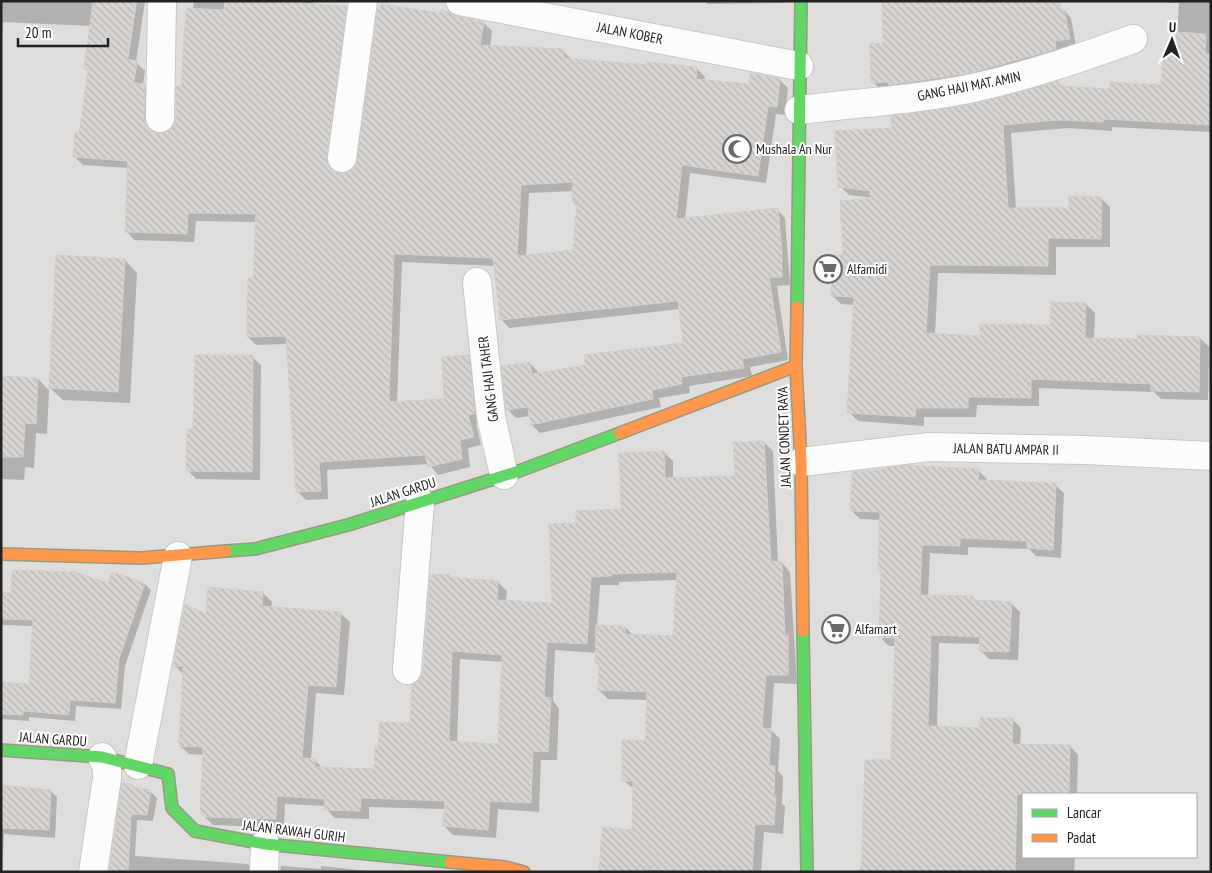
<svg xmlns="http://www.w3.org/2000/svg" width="1212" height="873" viewBox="0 0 1212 873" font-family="'PT Sans Narrow',sans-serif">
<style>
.residential{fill:#dfdedc;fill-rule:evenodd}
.shadow{fill:#0003;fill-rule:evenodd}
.building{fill:url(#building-back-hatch);stroke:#d3d0cc;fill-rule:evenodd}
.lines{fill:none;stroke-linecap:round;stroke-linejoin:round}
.street-casing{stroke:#c9c8c7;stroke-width:30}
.fast-casing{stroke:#999a82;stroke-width:14}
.slow-casing{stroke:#999a82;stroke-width:14}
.street{stroke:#fdfcfc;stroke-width:28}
.fast{stroke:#63d668;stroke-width:11}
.slow{stroke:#ff974d;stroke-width:11}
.labels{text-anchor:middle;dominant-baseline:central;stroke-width:4;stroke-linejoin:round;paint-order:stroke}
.street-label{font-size:14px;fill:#222;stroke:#fff}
.poi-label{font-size:14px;fill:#222;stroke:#fff;text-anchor:start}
</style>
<defs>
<pattern id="building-back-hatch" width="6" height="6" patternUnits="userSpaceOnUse" patternTransform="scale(1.25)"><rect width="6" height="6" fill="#d7d4d2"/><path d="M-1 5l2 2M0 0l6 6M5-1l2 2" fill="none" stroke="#b8b6b4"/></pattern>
</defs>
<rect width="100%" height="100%" fill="#f0eeeb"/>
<path class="residential" d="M1,1H1211V872H1ZM1023,794H1196V857H1023Z"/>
<path class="shadow" d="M1,1H135L125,65L127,66L137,1H145L136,62L145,71L143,85L153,94L152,127L154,133L159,135L169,133L174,127L177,119L194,1H313L312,5L346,7L354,16L334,165L336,173H349L356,168L457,18L484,23L492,31L490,47L563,51L572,60L696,68L705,77L704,81L750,85L779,79L788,88L785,115L776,114L766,183L690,173L685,219L777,209L785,218L790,285L777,286L788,360L750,367L752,376L689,386L690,393L659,398L661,407L540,433L531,424L530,416L516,418L507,409L530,363L538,372V374L587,366L685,344L681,309L509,328L501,319L495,266L402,262L397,403L446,400L468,357L477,365L483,422L476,423L481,445L468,448L470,467L438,475L429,464L327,470L328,499L306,500L298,492L288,344L256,345L248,337L254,279L257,222L196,221L194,242L134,240L126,231L129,168L83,165L74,156L80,134L89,72L86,69L91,26L3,22L1,50ZM574,191L573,202L578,207L574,251L526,256L529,193Z
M705,1H784V3L707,4Z
M1165,1H1211V132L1112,127V131L1068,128L1011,133L1016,209L1071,210L1101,198L1110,207V247H1056V275L938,273L935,335L982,337L1051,326L1086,304L1095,313L1094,339L1139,340L1200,338L1209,347L1208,400L1161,399L1154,392L1039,388V406L977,405L976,417H924V426L858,421L849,412L854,305L841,304L832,295L845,257L873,198L849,195L840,186L893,129L1058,82L1063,88L1111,90L1162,87L1176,54L1179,3H1167Z
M1064,10L1071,18L1076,46L1061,48L1062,56L977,79L880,89L873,82L884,45Z
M125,260L137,273L130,403L63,400L50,388Z
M252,357L261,365L260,480L196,479L188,470L195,430Z
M1,377L38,379L49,390L47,434L36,433L34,468L25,467L24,480L1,479Z
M764,442L773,451L778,563H782L790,572L797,684L774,683L771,730L780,739L778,771L783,776L782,804L785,806L783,834L764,832L761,872H600L633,831L634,789L623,780L647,742L648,700L608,699L599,690L600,666L596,663L597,653L555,650L553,701L559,708L557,760H541L539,812L498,809L496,838L453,835L444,826L445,809L369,807V819L335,818L326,809V806L285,804L284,828L213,825L201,813L204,755L189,754L180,746L183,674L174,665L207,616L263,593L272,602L271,608L341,614L350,622L344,695L316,693L311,760H315L323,769L375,771L379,748L412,724L421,680L448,575L451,578L498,582L507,591L506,601L553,604L578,524L622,510L664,452L673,461V479L736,477ZM678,580L674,637L633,635L625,627L597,626L600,585H619V582ZM460,659L503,662L499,746L457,743Z
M978,470L987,479V482L1055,485L1064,493L1061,558L1036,556L1029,549L968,547V555L930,553L928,596L973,598L977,602L1011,603L1020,612L1018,660L989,659L980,650L981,644L939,643L937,727L981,729L1012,719L1021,728L1020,745L1070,746L1078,755L1077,794H1023V857H1075L1074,872H860V868H863L892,762L896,646H889L880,637L882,572L880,569L881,520L860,519L851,510Z
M116,574L145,584L151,590L125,666L121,709L76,706L75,721L29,717V721L1,719V683L30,685L34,626L1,625V594L108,585Z
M132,785L135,789L150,791L157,798L153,821L137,820L135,856L248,864L255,872H110Z
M1,787L51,791L57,797L55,838L4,834L2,872Z
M281,866L321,869V866L378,872H280Z"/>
<path class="building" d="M93,1H136L127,59L137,61L134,83L145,84L144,118L146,125L152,131L159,134L168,131L173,126L176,119V86L181,87L186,8L224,10L225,1H304V3L347,6L327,156V163L332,170L340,173H347L354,168L357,160L378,8H380L381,4L440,13V10L449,12L457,16L484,22L480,45L564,49V58L647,65V62L697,67L696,79L749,84L750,73L780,78L777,107L768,106L758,176L682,165L676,219L778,208L782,251V277L769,278L781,352L742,359L744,368L681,377L682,384L652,390L653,399L530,425L528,407L506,410L501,366L530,362L532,374L585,365L584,355L683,343L678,301L500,320L493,258L394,254L389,402L444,399L442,357L469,355L475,414L468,415L474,437L460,440L462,459L428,467L425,455L319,462L321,491L296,492L286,336L247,337L248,278H253L256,214L188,213L187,234L125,232L128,161L73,157L75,132L79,133L88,70L84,69ZM573,182L572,202L577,203L573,250L517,256L521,185Z
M882,1H1060L1061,10L1064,9L1070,39L1055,41L1056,49L970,73L889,85L888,82L871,83L870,44L883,43Z
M1176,32L1206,34L1205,54H1211V125L1103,119V122L1058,120L1003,125L1008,208H1069V196L1102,197L1101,239L1048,238V266L930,265L926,333L980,336V324L1050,325L1051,302L1086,303L1085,338L1137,339L1138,335L1200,337L1199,392L1151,391V384L1031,379V398L968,397V408H916L915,417L847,413L854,297L831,296L833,255H843L840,201L870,198V191L838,187L835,131L892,128L891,116L976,103L1058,81L1059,86L1110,89V82L1161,85L1163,52H1175Z
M56,255L125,259L118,392L49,388Z
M195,355H253L252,472L186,471L187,429H193Z
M1,376L38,378L36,424L25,423L23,457H1Z
M764,441L771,561L782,562L785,635H788V675H766L762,728L771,729L769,766H775L774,796H776L774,825L755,824L752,872H689L647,869V872H599L602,827L632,830L633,781H622V740L645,741L647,692L598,690L599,663H595L596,625L625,626V634L673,636L677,572L611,574V576L591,577L587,644L547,642L544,697L551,698L548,752L533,751L531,803L490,801L488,830L443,826L445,801L361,798L360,811L324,810L325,799L277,796L276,819L205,817L200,813L203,747L179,746L183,666H173L185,604L206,614L208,587L263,592L262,606L341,612L336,687L308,685L302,758L315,759V767L374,769L375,747H378L380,722L410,723L412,684L420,679L423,671L430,575L449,574V577L498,581L497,600L552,603L549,524L576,523V511L621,509L619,453L664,451L665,478L735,476L733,442ZM452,651L502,655L498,744L449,741Z
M906,465L979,469L978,480L1056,483L1053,550L1027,548V541L960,538V546L922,545L920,595L973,596V600L1012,602L1009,652L979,651L980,637L931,635L928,726L979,728L980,718H1013L1012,744L1070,745L1069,794H1017L1015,872H861L865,760H891L895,638H879L881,570H878L880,512L850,511L852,472L886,469V468Z
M12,570L75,572L108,583L111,573H116L145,583L119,659L115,703L70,700L69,715L23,711V715L1,714V682L29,684L33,620L1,619V592L11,593Z
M122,783L132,784V787L151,790L147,815L131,814L128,872H109Z
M1,785L51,790L49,830L1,828Z"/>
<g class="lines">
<defs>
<path id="street" d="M460,1L799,66
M799,110C857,103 916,100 973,88C1028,76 1080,58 1133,39
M160,118L162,1
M342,158L363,1
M477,282L491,417L504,475
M801,462L929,447L1085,450L1211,456
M407,670L420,502
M138,765L178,556
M93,872L107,778V767L102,757
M264,872L265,844"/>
<path id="fast" d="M797,307L801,1
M226,551L255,549L348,525L519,471L620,433
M803,631L807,872
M1,750L102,757L168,774L172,808L195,831L265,844L450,862"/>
<path id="slow" d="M797,307L796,366L801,462L803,631
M620,433L796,366
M1,554L142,558L226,551
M450,862L505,867L524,872"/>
</defs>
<use href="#street" class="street-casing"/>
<use href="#fast" class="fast-casing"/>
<use href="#slow" class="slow-casing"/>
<use href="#street" class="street"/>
<use href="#fast" class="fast"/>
<use href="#slow" class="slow"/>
</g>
<defs>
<symbol id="mosque-ring" viewBox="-11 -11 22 22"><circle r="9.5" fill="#fff" stroke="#6a6968" stroke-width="1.5"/><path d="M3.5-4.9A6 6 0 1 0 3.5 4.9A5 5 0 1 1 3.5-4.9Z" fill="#6a6968"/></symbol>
<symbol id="supermarket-ring" viewBox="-11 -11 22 22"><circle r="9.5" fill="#fff" stroke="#6a6968" stroke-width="1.5"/><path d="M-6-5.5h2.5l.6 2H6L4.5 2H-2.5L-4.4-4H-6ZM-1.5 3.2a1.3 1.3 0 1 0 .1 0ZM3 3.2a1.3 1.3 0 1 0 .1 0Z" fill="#6a6968"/></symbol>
</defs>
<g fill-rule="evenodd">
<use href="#mosque-ring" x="721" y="133" width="32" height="32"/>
<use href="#supermarket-ring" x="812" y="253" width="32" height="32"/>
<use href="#supermarket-ring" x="820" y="613" width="32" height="32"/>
</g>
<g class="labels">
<g class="street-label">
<text transform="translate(630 33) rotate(11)">JALAN KOBER</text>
<text transform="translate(969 86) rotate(-11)">GANG HAJI MAT. AMIN</text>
<text transform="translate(488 379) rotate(-97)">GANG HAJI TAHER</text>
<text transform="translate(784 437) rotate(-92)">JALAN CONDET RAYA</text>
<text transform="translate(1006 449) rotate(1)">JALAN BATU AMPAR II</text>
<text transform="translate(403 492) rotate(-18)">JALAN GARDU</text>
<text transform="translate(53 739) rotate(4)">JALAN GARDU</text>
<text transform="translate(294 831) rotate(7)">JALAN RAWAH GURIH</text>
</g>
<g class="poi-label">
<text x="756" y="149">Mushala An Nur</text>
<text x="847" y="269">Alfamidi</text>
<text x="855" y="629">Alfamart</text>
</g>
</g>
<rect width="1212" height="873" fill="none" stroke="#222222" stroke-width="5"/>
<rect x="1022" y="793" width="175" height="65" fill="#ffffff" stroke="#a7a7a7"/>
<rect x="1032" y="809" width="25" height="8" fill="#63d668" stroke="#a7a7a7"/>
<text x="1067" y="818" font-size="15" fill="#222222">Lancar</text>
<rect x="1032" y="834" width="25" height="8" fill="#ff974d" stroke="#a7a7a7"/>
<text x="1067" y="843" font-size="15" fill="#222222">Padat</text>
<g transform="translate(1172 40) rotate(2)" stroke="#ffffff" stroke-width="4" paint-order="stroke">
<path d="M0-4L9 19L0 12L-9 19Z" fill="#222222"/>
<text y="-8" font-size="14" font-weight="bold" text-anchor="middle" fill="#222222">U</text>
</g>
<path d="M18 38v8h90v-8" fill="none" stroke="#222222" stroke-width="2.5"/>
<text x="25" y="38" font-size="15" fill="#222222" stroke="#ffffff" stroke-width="4" paint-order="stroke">20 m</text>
</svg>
